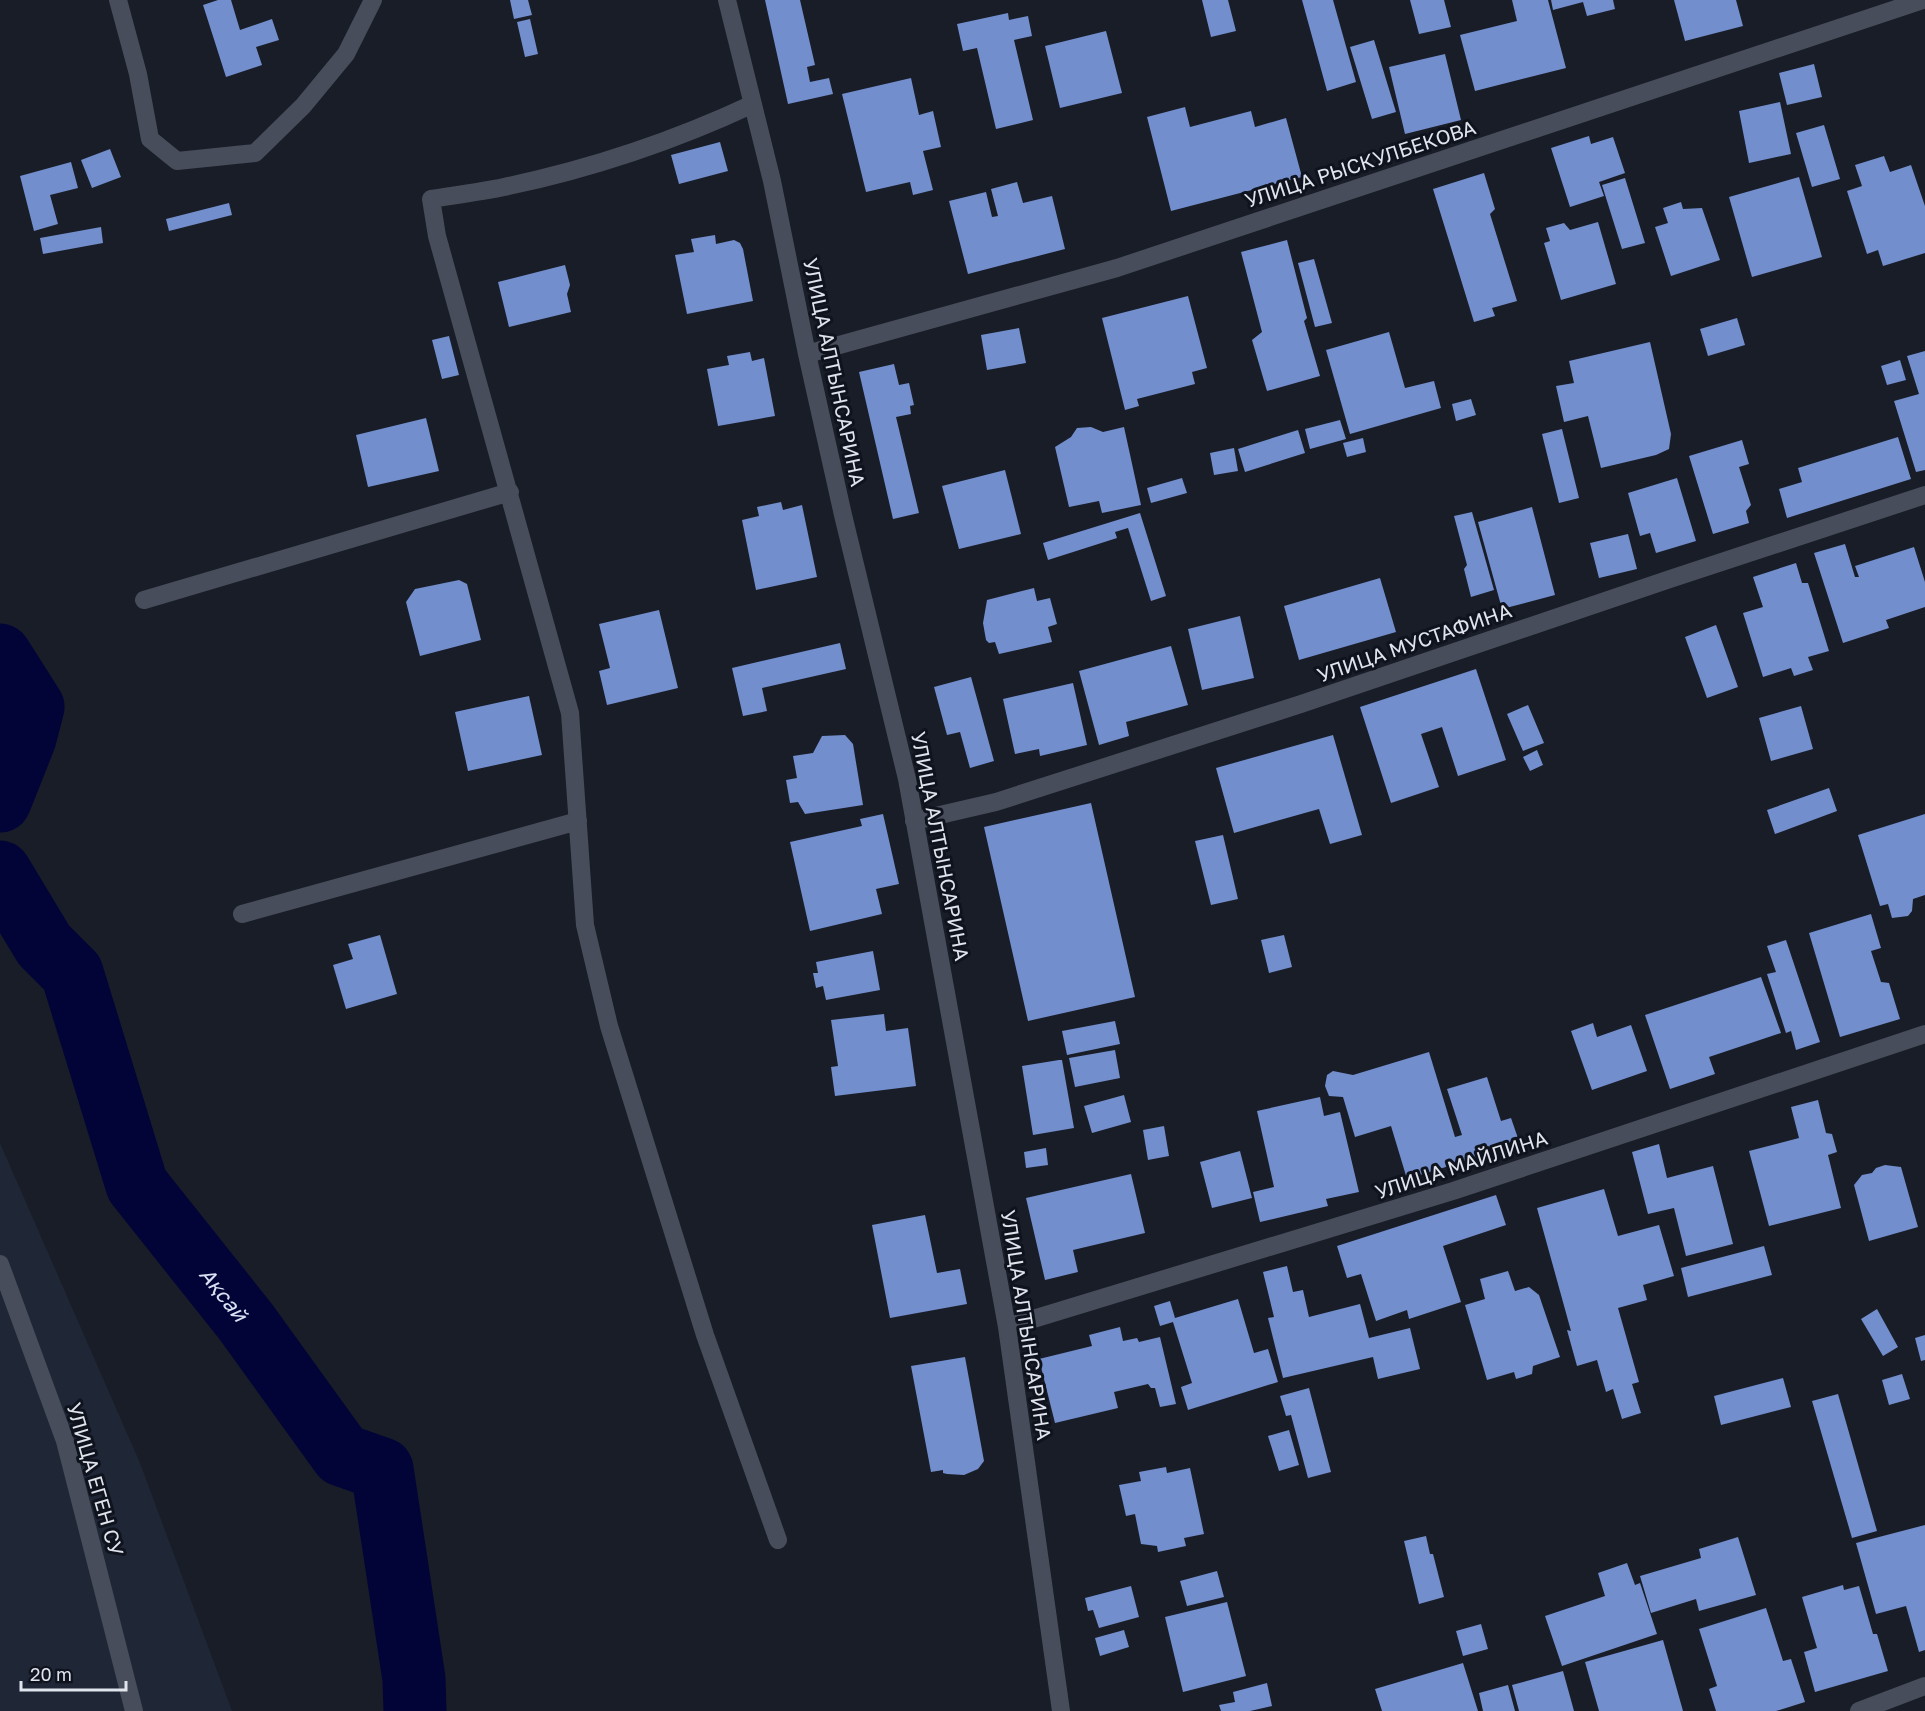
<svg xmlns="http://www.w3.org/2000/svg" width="1925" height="1711" viewBox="0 0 1925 1711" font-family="'Golos Text',sans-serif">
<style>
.built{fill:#1f2636}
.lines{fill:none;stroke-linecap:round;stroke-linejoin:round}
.river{stroke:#020438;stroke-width:63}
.building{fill:#738ecd}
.minor{stroke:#474d5a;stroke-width:18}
.labels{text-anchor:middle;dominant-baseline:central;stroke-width:6;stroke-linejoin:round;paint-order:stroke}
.street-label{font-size:20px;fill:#e0e4ec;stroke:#0f131e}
.water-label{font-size:21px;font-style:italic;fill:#d9e1f3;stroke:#0f131e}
</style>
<rect width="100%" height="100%" fill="#181d28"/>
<path class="built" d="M0,1143L140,1463L232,1711H0Z"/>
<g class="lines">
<g class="river">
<path d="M0,655L33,707L25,738L0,801"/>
<path id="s1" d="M0,872L44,945L72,973L137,1185L246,1322L342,1455L382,1469L414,1679L415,1711"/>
</g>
</g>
<path class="building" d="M218,0H231L240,30L272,19L279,40L256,47L262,65L226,77L203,5Z
M510,0H528L532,15L514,19Z
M765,0H800L815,65L807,67L810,82L829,78L833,94L788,104Z
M1202,0H1228L1236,31L1211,37Z
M1302,0H1333L1356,82L1327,91Z
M1410,0H1444L1451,27L1419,34Z
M1512,0H1548L1566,68L1475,91L1460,35L1517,21Z
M1551,0H1613L1615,9L1587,16L1583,2L1553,10Z
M1674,0H1736L1743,26L1685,41Z
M1008,13L1009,20L1028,16L1032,36L1014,40L1033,120L996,129L977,48L963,51L957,24Z
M530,19L538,54L525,57L517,22Z
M1106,31L1122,93L1060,108L1045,46Z
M1374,40L1396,112L1372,119L1350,47Z
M1445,54L1461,120L1405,134L1389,67Z
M1814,64L1822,97L1787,105L1779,73Z
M911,78L919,115L933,111L941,147L923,151L933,190L913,195L910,182L866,192L842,94Z
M1780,102L1791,154L1749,163L1739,111Z
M1185,107L1190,127L1251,111L1255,127L1286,118L1302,177L1171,211L1147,117Z
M1824,125L1840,179L1812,187L1796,133Z
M1589,136L1591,144L1613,137L1625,173L1599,182L1604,196L1570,207L1551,148Z
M720,142L728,171L679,184L671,155Z
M110,149L121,177L92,188L81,160Z
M1884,156L1890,172L1911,165L1925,206V253L1883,266L1878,250L1867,254L1847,191L1862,186L1855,165Z
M71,162L78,188L50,195L58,224L34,231L20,176Z
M1484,173L1495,209L1490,214L1517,301L1492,308L1495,316L1474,322L1433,189Z
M1799,177L1822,257L1752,277L1729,197Z
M1625,178L1645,243L1622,249L1602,185Z
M1017,182L1023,203L1052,196L1065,249L968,274L949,201L986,192L992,217L998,216L991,189Z
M1681,202L1683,209L1702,208L1720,260L1671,276L1655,227L1668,223L1663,208Z
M229,203L232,215L169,231L166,219Z
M1598,222L1616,284L1561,300L1544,243L1550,241L1546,228L1564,223L1570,230Z
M101,227L103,243L43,254L40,238Z
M715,235L716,244L734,240L740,243L743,249L753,301L687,314L675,255L694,252L691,239Z
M1287,240L1307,318L1304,321L1320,376L1267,391L1252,340L1262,332L1241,252Z
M1314,259L1332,323L1315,327L1298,263Z
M565,265L570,285L567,294L571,312L509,327L498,282Z
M1188,296L1207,368L1192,372L1195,384L1137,399L1139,406L1125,410L1102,318Z
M1737,318L1745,345L1708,356L1700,329Z
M1019,328L1026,363L987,370L981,335Z
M1389,332L1405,388L1434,381L1441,408L1350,434L1326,350Z
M449,336L459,375L442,379L432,340Z
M1650,342L1671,434L1669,449L1656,455L1601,468L1588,416L1564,422L1556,386L1574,383L1569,361Z
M1925,351V470L1916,472L1894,401L1919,394L1907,356Z
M750,352L752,361L764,358L775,416L718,426L707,369L729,365L727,356Z
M1900,360L1906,380L1887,385L1881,366Z
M894,364L899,385L909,383L914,405L910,406L911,414L896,417L919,513L893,519L859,372Z
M1471,399L1476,415L1456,421L1452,404Z
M426,418L439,471L368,487L356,435Z
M1340,420L1346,439L1310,449L1305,429Z
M1091,427L1103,432L1124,427L1141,505L1102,513L1099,501L1069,507L1055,447L1071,437L1077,428Z
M1562,429L1579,498L1559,503L1542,434Z
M1298,430L1305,453L1245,472L1238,449Z
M1898,437L1911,479L1787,518L1779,489L1802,482L1798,468Z
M1363,438L1366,452L1347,457L1343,443Z
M1742,440L1749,464L1739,467L1751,505L1746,511L1749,523L1713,534L1689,456Z
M1234,448L1238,471L1214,475L1210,453Z
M1005,470L1021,534L959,549L942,486Z
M1182,478L1187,493L1151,503L1147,488Z
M1677,478L1696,541L1656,553L1650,533L1640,536L1628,493Z
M781,502L783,510L802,505L817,577L756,590L742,520L759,516L757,507Z
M1532,507L1555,595L1502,609L1478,522Z
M1472,512L1494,590L1471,597L1464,569L1467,565L1454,516Z
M1140,513L1166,596L1151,601L1128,528L1115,532L1117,538L1048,560L1043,543Z
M1628,534L1637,569L1599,578L1590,543Z
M1845,544L1855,577H1859L1855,566L1914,547L1925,582V607L1886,620L1889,628L1843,643L1814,553Z
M1796,563L1802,583H1808L1829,651L1808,657L1813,670L1794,676L1791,668L1763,677L1743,613L1763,607L1753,577Z
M1380,578L1396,632L1299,660L1284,606Z
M459,580L467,584L481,640L420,656L406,602L415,589Z
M1034,588L1037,601L1050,598L1057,624L1048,627L1052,642L999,654L995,642L989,643L986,640L983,623L987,600Z
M659,610L678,688L607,705L599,671L610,668L599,624Z
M1240,616L1254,678L1202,690L1188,629Z
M1716,625L1738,687L1707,698L1685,637Z
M840,643L846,669L762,688L767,711L743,716L732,668Z
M1171,646L1188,705L1126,722L1129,736L1099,745L1079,671Z
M1476,669L1506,760L1458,776L1442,727L1421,734L1439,787L1391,803L1360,707Z
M971,677L994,761L970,768L960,732L947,735L934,687Z
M1073,683L1087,745L1040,756L1039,749L1015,754L1003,699Z
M529,696L542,755L468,771L455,712Z
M1528,705L1544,743L1523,751L1507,714Z
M1801,706L1813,749L1771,761L1759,718Z
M845,735L853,744L863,805L805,814L798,802L790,803L786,780L797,778L793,756L813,753L822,736Z
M1333,735L1362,835L1330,844L1319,809L1234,833L1216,768Z
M1537,750L1543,765L1530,771L1523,757Z
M1829,788L1837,811L1775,834L1767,810Z
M1091,803L1135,997L1028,1021L984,827Z
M883,814L899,884L876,889L882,914L810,931L790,842L862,826L860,819Z
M1925,814V895L1913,899L1912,911L1908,916L1892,918L1888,904L1880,906L1858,835Z
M1223,835L1238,899L1211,905L1195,841Z
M1871,914L1881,948L1871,951L1881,982L1889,983L1900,1019L1840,1037L1809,933Z
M380,935L397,994L346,1009L333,965L353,959L348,944Z
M1284,935L1292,967L1269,973L1261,940Z
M1786,940L1820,1042L1796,1050L1791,1031L1786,1033L1767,974L1776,972L1767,946Z
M873,951L880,990L826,1000L823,986L816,988L813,973H818L816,962Z
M1761,977L1781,1033L1709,1057L1715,1074L1670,1089L1645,1015Z
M884,1014L886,1031L908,1028L916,1086L835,1096L831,1067L838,1066L831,1020Z
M1115,1021L1120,1044L1067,1055L1062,1031Z
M1593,1023L1597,1037L1631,1025L1647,1071L1592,1090L1571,1031Z
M1115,1050L1120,1078L1075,1087L1069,1058Z
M1429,1052L1455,1137L1462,1135L1447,1089L1487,1077L1501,1121L1511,1118L1520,1144L1407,1179L1391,1126L1355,1137L1343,1097L1329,1096L1325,1086L1327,1075L1333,1071L1353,1075Z
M1059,1060H1062L1074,1128L1033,1135L1022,1066Z
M1124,1095L1131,1122L1092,1133L1084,1106Z
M1320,1097L1324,1116L1340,1112L1359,1192L1326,1199L1328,1206L1260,1222L1253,1192L1274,1187L1257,1111Z
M1818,1100L1826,1133L1832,1134L1837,1152L1828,1155L1841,1208L1769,1226L1749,1151L1799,1138L1791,1107Z
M1164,1126L1169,1156L1148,1160L1143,1130Z
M1659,1144L1667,1178L1713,1166L1733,1244L1686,1256L1674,1208L1648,1214L1632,1152Z
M1046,1148L1048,1165L1026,1168L1024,1152Z
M1240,1151L1252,1198L1212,1208L1200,1162Z
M1885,1165L1901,1167L1918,1227L1869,1241L1854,1185L1862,1175L1872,1173L1876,1168Z
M1131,1174L1145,1233L1073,1250L1078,1272L1045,1280L1026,1198Z
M1604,1189L1618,1236L1659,1225L1674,1276L1643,1285L1647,1300L1618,1308L1639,1382L1632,1384L1641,1413L1622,1419L1613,1389L1606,1392L1597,1360L1577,1366L1567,1330L1571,1331L1537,1208Z
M1496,1195L1506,1225L1443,1246L1461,1302L1409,1319L1407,1310L1376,1321L1361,1274L1347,1278L1337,1246Z
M925,1215L937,1273L960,1269L967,1304L890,1318L872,1225Z
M1764,1246L1772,1275L1688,1297L1681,1268Z
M1287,1266L1293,1292L1303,1290L1309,1317L1360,1304L1369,1338L1410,1328L1420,1369L1378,1379L1373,1357L1283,1378L1268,1318L1274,1317L1263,1272Z
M1508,1271L1515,1291L1529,1287L1539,1295L1560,1357L1533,1366L1532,1374L1516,1379L1514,1372L1487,1380L1465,1305L1485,1299L1480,1279Z
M1238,1299L1254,1353L1268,1349L1278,1382L1188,1410L1181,1387L1192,1383L1173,1322L1160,1326L1154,1306L1170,1301L1175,1318Z
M1877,1309L1898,1347L1883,1356L1861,1319Z
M1120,1327L1123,1341L1137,1338L1139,1342L1160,1337L1176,1404L1160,1407L1155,1388H1151L1148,1384L1114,1392L1118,1408L1055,1423L1039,1359L1092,1346L1089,1335Z
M1925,1335V1360L1921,1361L1915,1338Z
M965,1357L984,1461L978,1469L964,1475L947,1474L943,1473V1470L931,1472L911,1366Z
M1902,1374L1910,1399L1889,1405L1882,1380Z
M1783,1378L1791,1407L1721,1425L1714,1396Z
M1309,1388L1331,1472L1308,1478L1291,1415L1286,1416L1280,1396Z
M1838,1394L1877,1531L1852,1538L1812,1401Z
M1289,1430L1299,1465L1279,1471L1268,1436Z
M1166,1467L1167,1473L1190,1468L1204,1534L1184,1538L1186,1546L1158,1552L1157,1546L1141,1544L1135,1514L1126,1516L1119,1485L1141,1481L1139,1472Z
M1925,1525V1650L1919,1652L1906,1606L1876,1614L1856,1543Z
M1426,1536L1430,1554H1433L1444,1597L1419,1604L1404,1541Z
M1738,1537L1756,1595L1699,1611L1696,1599L1651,1613L1640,1576L1701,1558L1699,1549Z
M1627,1563L1635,1585L1640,1583L1657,1634L1562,1666L1545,1616L1605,1596L1598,1573Z
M1217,1571L1224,1597L1187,1606L1180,1581Z
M1843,1585L1844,1590L1859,1586L1873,1634H1877L1888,1671L1815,1692L1804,1652L1817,1648L1802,1597Z
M1131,1586L1139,1617L1099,1628L1093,1610L1088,1611L1085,1598Z
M1227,1602L1246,1676L1183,1692L1165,1617Z
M1766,1608L1783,1661L1791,1659L1805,1702L1776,1711H1716L1709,1689L1717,1686L1699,1629Z
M1481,1624L1488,1649L1463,1656L1456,1631Z
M1124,1630L1129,1647L1100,1656L1095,1638Z
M1663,1640L1683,1711H1599L1585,1662Z
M1463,1663L1478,1711H1382L1375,1689Z
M1563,1671L1574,1711H1519L1512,1685Z
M1267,1683L1272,1706L1250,1711H1221L1219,1705L1235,1702L1233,1692Z
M1508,1685L1515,1711H1483L1479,1693Z"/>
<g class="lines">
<path class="minor" d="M118,0L138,74L150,139L177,161L255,153L303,106L346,54L373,0
M727,0L772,181L807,354L843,515L907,779L1007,1327L1061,1711
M753,104C674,141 590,169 504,187C480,192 456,195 431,199L437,236L570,713L585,925L609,1026L705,1335L778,1540
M807,354L1117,268L1923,0
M144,600L510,492
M914,821L996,802L1301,704L1670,579L1925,495
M242,914L578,821
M0,1264L65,1441L134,1711
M1007,1327L1453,1191L1925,1034
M1859,1711L1925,1686"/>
</g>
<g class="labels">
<g class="street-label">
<text transform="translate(1360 163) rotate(-18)">УЛИЦА РЫСКУЛБЕКОВА</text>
<text transform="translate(835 372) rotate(78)">УЛИЦА АЛТЫНСАРИНА</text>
<text transform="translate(1414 642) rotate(-19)">УЛИЦА МУСТАФИНА</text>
<text transform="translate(941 846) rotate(79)">УЛИЦА АЛТЫНСАРИНА</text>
<text transform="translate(1461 1164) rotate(-18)">УЛИЦА МАЙЛИНА</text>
<text transform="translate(1027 1325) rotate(81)">УЛИЦА АЛТЫНСАРИНА</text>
<text transform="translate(96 1479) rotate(74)">УЛИЦА ЕГЕН СУ</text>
</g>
<g class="water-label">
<text stroke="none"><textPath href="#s1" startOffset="486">Ақсай</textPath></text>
</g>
</g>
<path d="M21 1681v9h105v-9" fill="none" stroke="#e0e4ec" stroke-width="3"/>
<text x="30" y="1681" font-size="18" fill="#e0e4ec" stroke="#0f131e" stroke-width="4.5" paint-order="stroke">20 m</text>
</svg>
